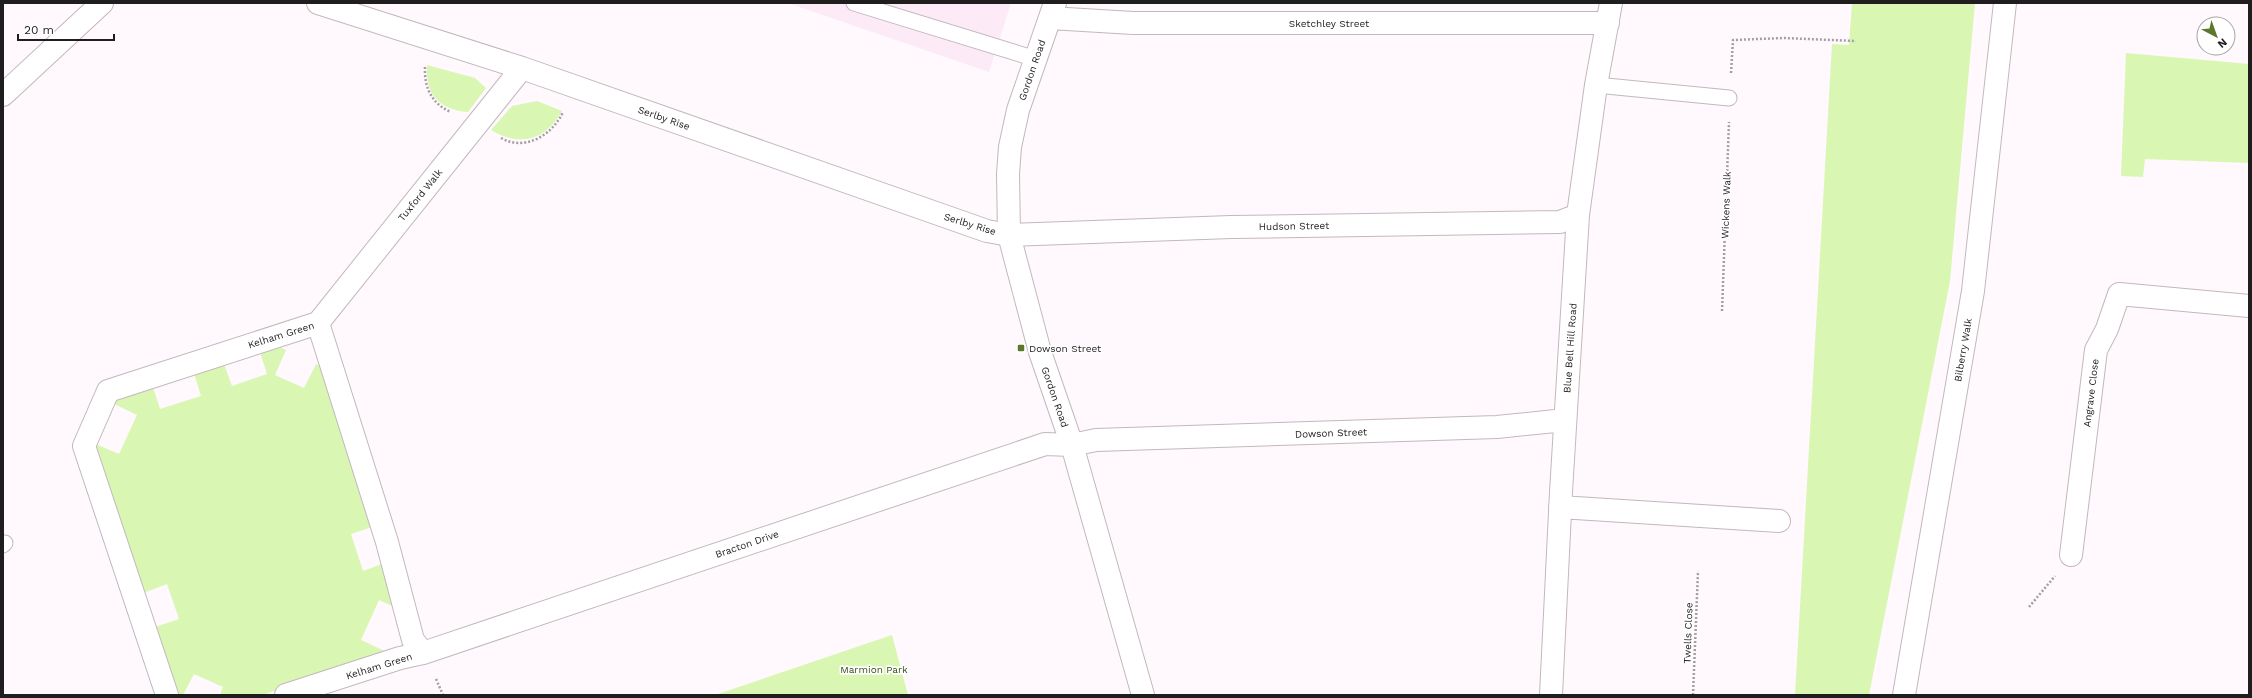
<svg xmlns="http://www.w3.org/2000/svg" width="2252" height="698" viewBox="0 0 2252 698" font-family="'Work Sans',sans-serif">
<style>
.built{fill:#fceaf6}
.green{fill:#d9f7b2}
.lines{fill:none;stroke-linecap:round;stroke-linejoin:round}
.lane-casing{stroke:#c2b8bf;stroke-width:17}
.street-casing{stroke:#c2b8bf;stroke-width:24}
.path{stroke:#a39ea1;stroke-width:2.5;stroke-dasharray:2 2;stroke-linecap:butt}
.lane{stroke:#fff;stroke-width:15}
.street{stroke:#fff;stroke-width:22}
.poi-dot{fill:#5c782c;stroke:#fff;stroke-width:1.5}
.labels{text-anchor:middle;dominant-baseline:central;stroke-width:3.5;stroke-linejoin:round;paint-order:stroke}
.street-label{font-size:10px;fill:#201d1f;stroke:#fff}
.poi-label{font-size:10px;fill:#201d1f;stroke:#fff;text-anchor:start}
.park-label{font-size:10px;fill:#384a19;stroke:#fff}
</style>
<rect width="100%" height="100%" fill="#fff8fc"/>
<path class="built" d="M788,3H1011L989,72Z"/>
<path class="green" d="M1852,3H1975L1950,281L1869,695H1795L1832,44L1849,45Z
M2126,53L2249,64V163L2145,159L2143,177L2121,176Z
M427,65L475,78L486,88L468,112C439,110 425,94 427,65Z
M537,101L562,111C545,141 520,147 491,130L512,106Z
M276,345L286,350L275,375L304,388L316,364L326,368L378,525L351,534L363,571L390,561L408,613L379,600L361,640L389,653L262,695H220L223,687L194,674L183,695H174L152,628L179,619L167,584L141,594L91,442L119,454L137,415L110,402L152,384L160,409L201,396L193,370L223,361L232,386L267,374L259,349Z
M892,635L908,695H715Z"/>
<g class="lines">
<defs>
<path id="lane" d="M854,3L1036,59
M1596,85L1729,98
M3,545L5,543"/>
<path id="street" d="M318,3L522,68L987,231L1009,235L1231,227L1560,222L1578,215
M1055,3L1018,110L1010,147L1008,174L1009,235L1040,352L1072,445L1143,695
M1050,18L1133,23H1608
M3,95L102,3
M318,323L522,68
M1560,507L1779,521
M2071,555L2096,350L2107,329L2119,294L2249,306
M423,653L1045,444L1072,445L1096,440L1497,427L1565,420
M167,695L84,446L108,391L318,323L387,542L413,640L423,653L400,658L286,695
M1551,695L1561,492L1578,215L1596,85L1611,3
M1904,695L1973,291L2005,3"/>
</defs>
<use href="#lane" class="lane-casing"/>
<use href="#street" class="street-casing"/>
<path class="path" d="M425,67C424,88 432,104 451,112
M1731,73L1733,40L1784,38L1856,41
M501,138C526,152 553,134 563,112
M1722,311L1729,122
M2029,607L2055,576
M436,679L443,695
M1693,695L1698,571"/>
<use href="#lane" class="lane"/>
<use href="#street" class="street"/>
</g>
<rect class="poi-dot" x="1017" y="344" width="8" height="8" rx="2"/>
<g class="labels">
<g class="street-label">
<text x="1329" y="23">Sketchley Street</text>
<text transform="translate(1032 70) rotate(-71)">Gordon Road</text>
<text transform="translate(664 118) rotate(19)">Serlby Rise</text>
<text transform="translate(420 195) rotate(-51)">Tuxford Walk</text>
<text transform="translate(1726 205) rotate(-88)">Wickens Walk</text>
<text transform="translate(970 224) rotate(17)">Serlby Rise</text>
<text transform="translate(1294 226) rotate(-1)">Hudson Street</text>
<text transform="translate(281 335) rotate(-17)">Kelham Green</text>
<text transform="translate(1570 348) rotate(-86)">Blue Bell Hill Road</text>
<text transform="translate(1963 350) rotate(-80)">Bilberry Walk</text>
<text transform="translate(2091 393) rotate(-83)">Angrave Close</text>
<text transform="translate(1055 397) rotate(71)">Gordon Road</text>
<text transform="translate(1331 433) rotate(-2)">Dowson Street</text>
<text transform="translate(747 544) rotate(-19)">Bracton Drive</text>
<text transform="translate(1688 633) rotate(-88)">Twells Close</text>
<text transform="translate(379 666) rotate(-17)">Kelham Green</text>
</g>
<g class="poi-label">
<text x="1029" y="348">Dowson Street</text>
</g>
<g class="park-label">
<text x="874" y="669">Marmion Park</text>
</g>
</g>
<rect width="2252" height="698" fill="none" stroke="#201d1f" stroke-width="8"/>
<g transform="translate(2216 36) rotate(139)"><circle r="19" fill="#ffffff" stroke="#a6a5a5"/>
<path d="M0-3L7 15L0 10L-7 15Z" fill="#5c782c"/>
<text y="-6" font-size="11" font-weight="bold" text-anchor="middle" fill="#201d1f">N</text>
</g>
<path d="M18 34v6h96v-6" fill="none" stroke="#201d1f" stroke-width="2"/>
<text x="24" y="34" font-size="12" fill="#201d1f" stroke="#ffffff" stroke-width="3" paint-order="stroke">20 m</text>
</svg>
